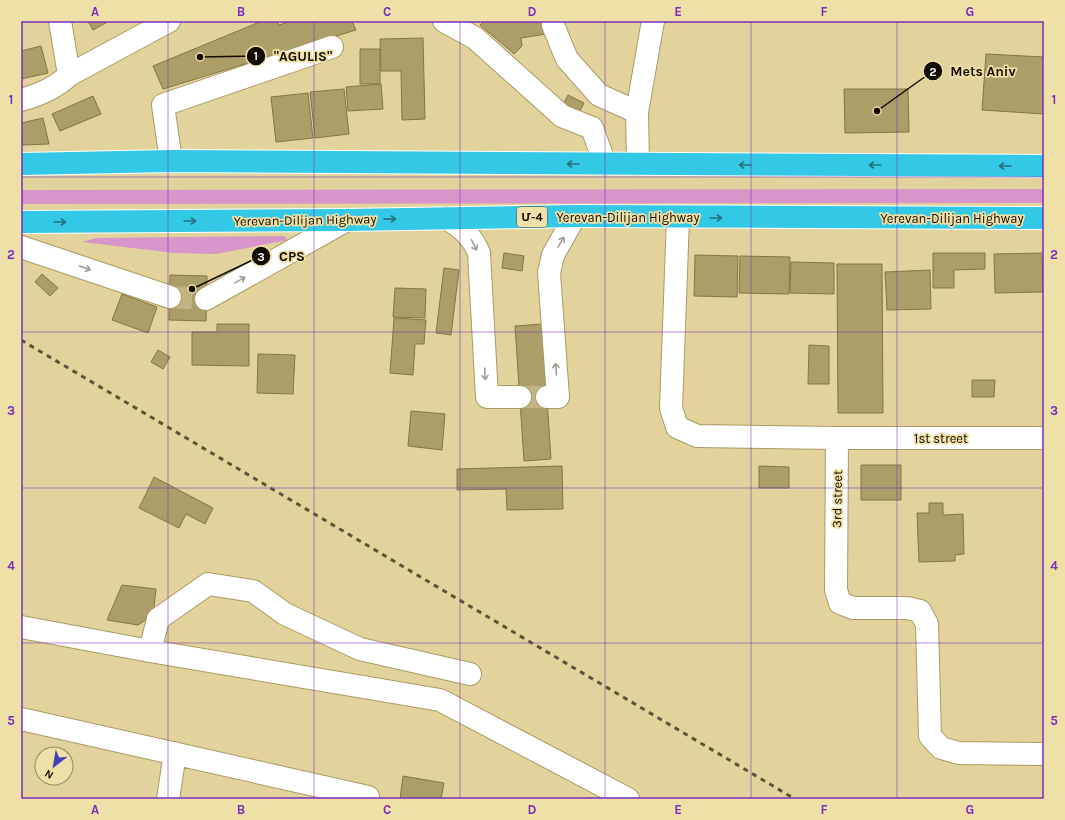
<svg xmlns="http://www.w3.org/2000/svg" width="1065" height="820" viewBox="0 0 1065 820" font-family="Karla,'Noto Sans Armenian',sans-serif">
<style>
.green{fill:#d895c9}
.building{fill:#ac9e68;stroke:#847641}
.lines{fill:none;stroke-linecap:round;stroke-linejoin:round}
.minor-tunnel{stroke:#c2b584;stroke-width:22;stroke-dasharray:22 11;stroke-linecap:butt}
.minor-casing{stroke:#a99b65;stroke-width:24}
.highway-casing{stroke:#fff;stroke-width:24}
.minor{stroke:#fff;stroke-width:22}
.highway{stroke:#33c8e5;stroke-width:22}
.rail{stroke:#5d5438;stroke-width:3;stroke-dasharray:5 5;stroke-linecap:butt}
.oneway{stroke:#24737e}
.oneway2{stroke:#a09d99}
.grid{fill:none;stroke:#7b2cbf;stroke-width:1;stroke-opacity:0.55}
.labels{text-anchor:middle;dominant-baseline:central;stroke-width:3.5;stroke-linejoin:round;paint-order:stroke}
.shield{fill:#efe0a7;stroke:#544b32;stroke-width:1}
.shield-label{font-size:12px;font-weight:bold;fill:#110b00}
.street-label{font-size:13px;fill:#110b00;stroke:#efe0a7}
.leader{fill:none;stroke:#110b00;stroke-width:1.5}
.callout-dot{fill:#110b00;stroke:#efe0a7;stroke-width:1.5}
.mark-label{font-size:12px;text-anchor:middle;font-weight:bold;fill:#fff}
.callout-label{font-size:14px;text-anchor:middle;font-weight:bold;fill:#110b00;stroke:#efe0a7;stroke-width:3.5;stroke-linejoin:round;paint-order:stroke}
.neatline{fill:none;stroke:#7b2cbf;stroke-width:1.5}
.grid-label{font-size:13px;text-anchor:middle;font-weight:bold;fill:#7b2cbf}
</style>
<rect width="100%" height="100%" fill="#e1d39b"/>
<path class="green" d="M1044,189V203L21,204V190Z
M284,236L288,240L216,254L174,253L82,242L96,238Z"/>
<path class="building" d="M88,21H109L93,30Z
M262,21H277L279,25L291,21H352L356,30L163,89L153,66Z
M484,21H544L546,34L521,38L522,46L514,54L480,25Z
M423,38L425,119L402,120L401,71H381L380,39Z
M41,46L48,73L21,79V51Z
M360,49H380V84H360Z
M986,54L1044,57V114L982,110Z
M381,84L383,109L348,111L346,87Z
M344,89L349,134L315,138L310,92Z
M844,89H908L909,132L845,133Z
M308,93L313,138L276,142L271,97Z
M568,95L584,103L579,113L563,105Z
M93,96L101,114L60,131L52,114Z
M43,118L49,144L23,145L21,132V123Z
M504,253L524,256L522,271L502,268Z
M933,253H985V269L954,270V288H933Z
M1042,253L1043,292L995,293L994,254Z
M695,255L738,256L737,297L694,296Z
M740,256L790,257L789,294L739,293Z
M791,262L834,263V294L790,293Z
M837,264H882L883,413H838Z
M444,268L459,270L451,335L436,333Z
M930,270L931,309L887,310L885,272Z
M42,274L58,288L50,296L35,282Z
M170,275L207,276L206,321L169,320Z
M395,288L426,289L425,318L393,317Z
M122,294L157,307L148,333L112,320Z
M394,318L426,320L424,344H415L413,375L390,373Z
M217,324H249V366L192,365V332H217Z
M542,324L551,459L524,461L515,326Z
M809,345L829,346V384H808Z
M158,350L170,357L163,369L151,362Z
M258,354L295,355L293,394L257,393Z
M972,380H995L994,397H972Z
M411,411L445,414L442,450L408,446Z
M861,465H901V500H861Z
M562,466L563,509L507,510L506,489L457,490V469Z
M759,466L789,467V488H759Z
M154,477L213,508L205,524L186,514L179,528L139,508Z
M929,503H943V515L963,514L964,554L955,555V561L919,562L917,513H929Z
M122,585L156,589L153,615L138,625L107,620Z
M403,776L444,783L441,799H400Z"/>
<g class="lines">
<path class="minor-tunnel" d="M170,297L206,299
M520,397H547"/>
<defs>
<path id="minor" d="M60,21L69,75
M444,21L475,38L562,116L592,128L605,164
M553,21V25L567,59L599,95L637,112L638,164
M21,100C39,95 56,88 69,75L169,21
M637,112L653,21
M171,161L163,105L332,47
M447,218C463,230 471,234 479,253L487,397H520
M678,218L671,408L677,427L697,436L837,438L836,590L840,603L853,608H907L920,611L927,624L930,736L941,748L959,753L1044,754
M21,247L170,297
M206,299L347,220
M547,397H558L549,273L553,255L575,216
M837,438H1044
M21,627L150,651L440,700L628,799
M150,651L158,619L208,584L253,591L285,614L360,649L470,674
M21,719L368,797
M168,799L175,753"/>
<path id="highway" d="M21,164L171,161L1044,166
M21,222L347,220L575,216L1044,218"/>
</defs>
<use href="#minor" class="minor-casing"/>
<use href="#highway" class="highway-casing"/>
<use href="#minor" class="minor"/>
<use href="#highway" class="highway"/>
<path class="rail" d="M21,340L795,799"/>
</g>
<defs><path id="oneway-shaft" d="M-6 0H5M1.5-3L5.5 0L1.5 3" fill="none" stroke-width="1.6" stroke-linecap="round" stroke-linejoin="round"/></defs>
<g class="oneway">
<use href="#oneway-shaft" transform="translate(573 164) rotate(-180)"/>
<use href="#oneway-shaft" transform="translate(745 165) rotate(-180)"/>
<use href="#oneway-shaft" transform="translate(875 165) rotate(-180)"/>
<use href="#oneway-shaft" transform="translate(1005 166) rotate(-180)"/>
<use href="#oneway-shaft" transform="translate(716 218)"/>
<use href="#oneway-shaft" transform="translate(390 219) rotate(-1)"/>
<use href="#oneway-shaft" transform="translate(190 221)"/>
<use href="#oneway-shaft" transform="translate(60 222)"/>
</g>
<g class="oneway2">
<use href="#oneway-shaft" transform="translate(561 242) rotate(-60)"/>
<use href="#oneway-shaft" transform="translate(474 245) rotate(64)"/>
<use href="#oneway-shaft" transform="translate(85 268) rotate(19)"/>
<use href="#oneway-shaft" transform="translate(240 280) rotate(-29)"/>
<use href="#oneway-shaft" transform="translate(556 369) rotate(-94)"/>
<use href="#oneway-shaft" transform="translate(485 374) rotate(87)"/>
</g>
<path class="grid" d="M168,21V799M314,21V799M460,21V799M605,21V799M751,21V799M897,21V799M21,177H1044M21,332H1044M21,488H1044M21,643H1044"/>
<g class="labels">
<rect class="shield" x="517" y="207" width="30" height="20" rx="3"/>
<g class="shield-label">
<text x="532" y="217">Մ-4</text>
</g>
<g class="street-label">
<text x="628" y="217">Yerevan-Dilijan Highway</text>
<text x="952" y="218">Yerevan-Dilijan Highway</text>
<text transform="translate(305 220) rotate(-1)">Yerevan-Dilijan Highway</text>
<text x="941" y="438">1st street</text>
<text transform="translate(837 499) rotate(-89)">3rd street</text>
</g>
</g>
<path class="leader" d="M200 57L256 56M877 111L933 71M192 289L261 256"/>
<g class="callout-dot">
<circle cx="200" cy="57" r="4"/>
<circle cx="877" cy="111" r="4"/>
<circle cx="192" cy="289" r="4"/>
<circle cx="256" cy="56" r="10"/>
<circle cx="933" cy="71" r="10"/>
<circle cx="261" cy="256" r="10"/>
</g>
<g class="mark-label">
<text x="256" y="60">1</text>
<text x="933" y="76">2</text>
<text x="261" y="261">3</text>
</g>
<g class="callout-label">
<text x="303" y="61">"AGULIS"</text>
<text x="983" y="76">Mets Aniv</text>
<text x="292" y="261">CPS</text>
</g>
<rect width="1065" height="820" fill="none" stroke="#efe0a7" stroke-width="44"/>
<g transform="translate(54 766) rotate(211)"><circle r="19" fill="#efe0a7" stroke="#968b64"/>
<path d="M0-3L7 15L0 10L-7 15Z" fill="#3f43b7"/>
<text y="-6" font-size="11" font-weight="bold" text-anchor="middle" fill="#110b00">N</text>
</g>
<rect x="22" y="22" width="1021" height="776" class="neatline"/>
<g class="grid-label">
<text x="95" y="16">A</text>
<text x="241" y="16">B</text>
<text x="387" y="16">C</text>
<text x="532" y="16">D</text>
<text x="678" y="16">E</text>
<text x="824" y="16">F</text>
<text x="970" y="16">G</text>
<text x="11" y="104">1</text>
<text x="1054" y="104">1</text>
<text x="11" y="259">2</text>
<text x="1054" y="259">2</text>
<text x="11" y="415">3</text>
<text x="1054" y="415">3</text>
<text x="11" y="570">4</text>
<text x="1054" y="570">4</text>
<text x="11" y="725">5</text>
<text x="1054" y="725">5</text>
<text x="95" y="814">A</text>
<text x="241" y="814">B</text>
<text x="387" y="814">C</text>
<text x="532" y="814">D</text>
<text x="678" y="814">E</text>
<text x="824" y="814">F</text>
<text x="970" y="814">G</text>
</g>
</svg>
